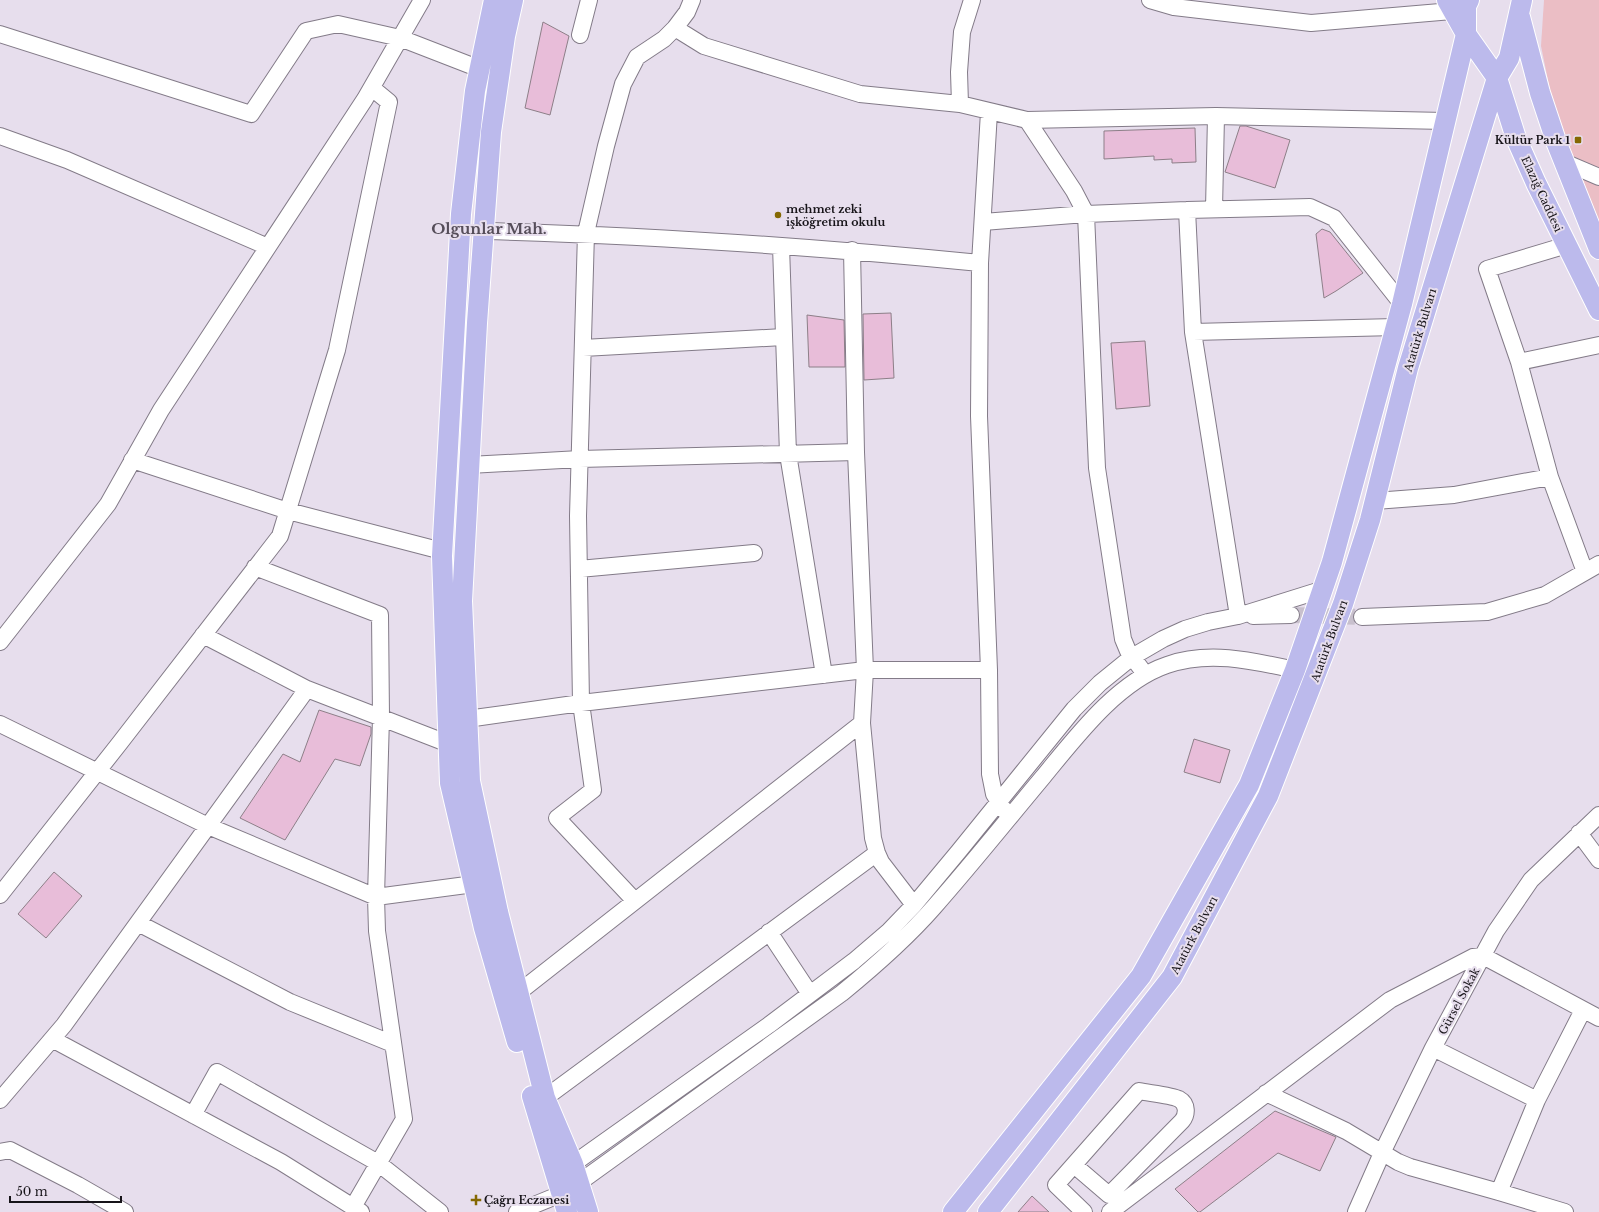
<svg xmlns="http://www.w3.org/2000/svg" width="1599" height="1212" viewBox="0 0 1599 1212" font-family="'Libre Baskerville',serif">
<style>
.green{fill:#ebbec5}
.building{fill:#e8bdd9;stroke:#8d7f88}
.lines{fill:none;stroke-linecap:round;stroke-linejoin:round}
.minor-tunnel{stroke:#c8c0cd;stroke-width:16;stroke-dasharray:16 8;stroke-linecap:butt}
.minor-casing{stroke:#837b88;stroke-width:18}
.major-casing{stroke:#fff;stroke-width:22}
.minor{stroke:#fff;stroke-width:16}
.major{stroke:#bcbaec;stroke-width:20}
.poi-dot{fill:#856802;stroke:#e7deed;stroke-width:1.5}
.labels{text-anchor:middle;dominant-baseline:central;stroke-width:4;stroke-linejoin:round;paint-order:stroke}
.poi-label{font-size:11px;font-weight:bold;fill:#171419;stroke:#e7deed;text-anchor:start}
.street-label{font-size:11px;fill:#171419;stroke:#e7deed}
.district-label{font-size:15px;font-weight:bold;fill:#554d59;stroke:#e7deed}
</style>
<rect width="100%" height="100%" fill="#e7deed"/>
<path class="green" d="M1544,0H1599V234L1558,129L1541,46Z"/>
<path class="building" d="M543,22L569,36L550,115L525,108Z
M1240,126H1246L1290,140L1275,188L1225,172Z
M1195,128L1196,162L1172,163V159L1154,160V156L1104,159V131Z
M1322,229L1330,232L1363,273L1336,291L1324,298L1316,234Z
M891,313L894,378L864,380L863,314Z
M807,315L844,320L845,367H809Z
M1145,341L1150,406L1116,409L1111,343Z
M319,710L371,727V734L360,766L335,759L285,840L240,818L283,754L300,762Z
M1194,739L1230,750L1220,783L1184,772Z
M54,872L82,896L46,938L18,914Z
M1275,1111L1336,1137L1320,1171L1278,1153L1200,1212H1198L1175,1189Z
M1032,1196L1049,1212H1018Z"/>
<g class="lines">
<path class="minor-tunnel" d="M1291,615L1362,617"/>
<defs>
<path id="minor" d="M1150,0L1174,7L1311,23L1452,11
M675,28L704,46L860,94L960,104L1027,120L1074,191L1086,214L1097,468L1123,639L1128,651L1145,674
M0,34L251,114L306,31L338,24L400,38L480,69
M580,35L589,0
M960,104L959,72L962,32L972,0
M989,112L980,263L979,416L989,670L990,774L994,794L1004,810
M1027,120L1216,116L1445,121
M0,136L67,160L268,247
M1564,162L1599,177
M1214,209L1216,116
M983,222L1086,214L1187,210
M484,231C649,235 815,247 980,263
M781,246L788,454L824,675
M852,250L856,452L865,670L862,723L873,838L877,853L881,862L914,905
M1193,332L1396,327
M583,348L783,337
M1519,362L1487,269L1567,245
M132,460L288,511L442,551
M469,465L580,459L856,452
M1375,501L1454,495L1550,477
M255,567L380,615L381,717L376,897L377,931L404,1119L353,1207
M579,569L754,553
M1585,572L1550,477L1519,362L1599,345
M1238,616L1193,332L1187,210L1310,207L1334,218L1402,304
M1253,616L1291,615
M1362,617L1487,612L1545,595L1599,564
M203,635L307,689
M0,642L108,504L161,410L365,99L422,0
M467,719L581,703L865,670H989
M0,724L208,826L376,897L474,884
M1579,833L1599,860
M0,895L119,744L280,536L337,350L389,102L372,88
M635,901L557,818L593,790L581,703L578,516L586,233L606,146L623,84L637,57L664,39L675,28L687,12L692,0
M138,923L290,1002L393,1044
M769,932L810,994
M518,993L862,723
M52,1039L281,1162L361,1212
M1433,1048L1537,1100
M1266,1093L1346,1131L1398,1162L1410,1167L1499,1192L1565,1212
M545,1098L877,853
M0,1100L64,1025L307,689L449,744
M193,1115L217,1072L378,1163L440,1212
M0,1152L10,1150L78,1185L125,1212
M573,1164L769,1025L854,961L889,931L914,905L959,851L1074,709L1100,683L1132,657L1163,639L1185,629L1208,622L1238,616L1324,589
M1074,1165L1109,1195L1182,1121C1187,1115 1188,1104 1179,1099C1171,1095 1148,1093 1139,1091L1056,1185L1084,1212
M580,1182L842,993C875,966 906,939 934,907C972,864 1007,820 1043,777C1076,737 1117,682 1167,665C1209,650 1254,661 1295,670
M1499,1192L1537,1100L1583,1010
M517,1212L561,1194
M1110,1212L1390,1000L1473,957L1483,956L1599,1018
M1356,1212L1382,1153L1433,1048L1496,931L1531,880L1599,815"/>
<path id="major" d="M494,0L475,91L461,214L442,556L450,783L484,928L517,1042
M513,0L505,36L491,132L477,323L462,601L470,781L498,912L545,1098L573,1164L588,1212
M1447,0L1466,34L1497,78L1516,138L1536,183L1599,310
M1520,17L1540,93L1557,144L1599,249
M532,1096L567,1212
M953,1212L1141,976L1249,785L1295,670L1332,562L1402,304L1466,34V6L1469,0
M988,1212L1172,977L1268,796L1343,604L1370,520L1408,368L1497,78L1509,58L1522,0"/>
</defs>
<use href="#minor" class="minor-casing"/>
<use href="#major" class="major-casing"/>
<use href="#minor" class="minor"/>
<use href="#major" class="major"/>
</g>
<g class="poi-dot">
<rect x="1574" y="136" width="8" height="8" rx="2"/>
<circle cx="778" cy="215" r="4"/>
<path d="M474 1194h4v4h4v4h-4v4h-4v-4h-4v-4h4z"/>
</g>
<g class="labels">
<g class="poi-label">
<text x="1570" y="140" text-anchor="end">Kültür Park 1</text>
<text x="786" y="209">mehmet zeki<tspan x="786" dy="13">işköğretim okulu</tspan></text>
<text x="484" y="1200">Çağrı Eczanesi</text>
</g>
<g class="street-label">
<text transform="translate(1542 194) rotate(65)">Elazığ Caddesi</text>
<text transform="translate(1420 330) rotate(-73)">Atatürk Bulvarı</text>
<text transform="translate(1329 641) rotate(-70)">Atatürk Bulvarı</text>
<text transform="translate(1194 935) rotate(-62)">Atatürk Bulvarı</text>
<text transform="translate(1459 1001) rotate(-62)">Gürsel Sokak</text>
</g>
<g class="district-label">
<text x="489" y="228">Olgunlar Mah.</text>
</g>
</g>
<path d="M10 1196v6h111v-6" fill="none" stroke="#171419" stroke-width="2"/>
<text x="16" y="1196" font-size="12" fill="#171419" stroke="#e7deed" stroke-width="3" paint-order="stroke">50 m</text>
</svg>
